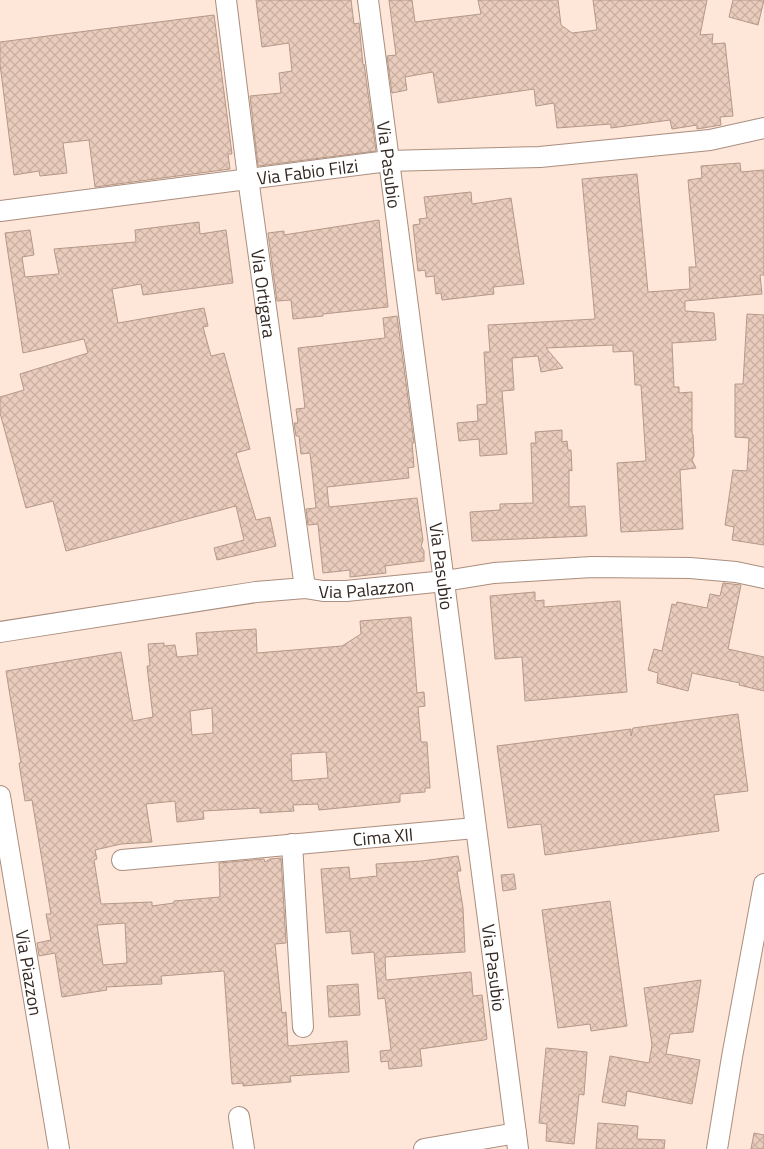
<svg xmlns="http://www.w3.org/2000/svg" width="764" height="1149" viewBox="0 0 764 1149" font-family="'Titillium Web',sans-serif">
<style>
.building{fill:url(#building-cross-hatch);stroke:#b49888;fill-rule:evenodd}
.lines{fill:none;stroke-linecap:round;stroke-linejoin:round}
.minor-casing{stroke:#aa8e7f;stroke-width:22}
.minor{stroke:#fff;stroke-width:20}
.labels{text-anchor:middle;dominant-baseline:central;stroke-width:4;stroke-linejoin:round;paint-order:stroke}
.street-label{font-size:18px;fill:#332822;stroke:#fee6d8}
</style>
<defs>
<pattern id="building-cross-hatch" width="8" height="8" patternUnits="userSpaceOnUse" patternTransform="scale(1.25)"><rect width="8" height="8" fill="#eaccbc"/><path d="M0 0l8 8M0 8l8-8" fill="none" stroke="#c9afa1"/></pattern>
</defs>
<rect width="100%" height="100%" fill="#fee6d8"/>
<path class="building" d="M256,0H351L354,24L359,23L363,65L364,64L376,151L258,166L250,96L281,93L279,73L292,71L289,43L262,47Z
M389,0H412L415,22L481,14L478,0H558L561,25L572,33L597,30L593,0H707L700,35L713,34L712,44L725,43L733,116L720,117L721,125L697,129V125L672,129L670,120L611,128V124L557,128L554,103L536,106L534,89L438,103L433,72L405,77L407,90L392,93L387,56L396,55Z
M733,0H764L758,25L729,17Z
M214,15L232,154H228L230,169L95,187L89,140L63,143L67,173L40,176L39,171L14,175L0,64V42Z
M740,163L741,172L764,170V275H760L762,294L685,301V311L714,313L716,340L672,343L674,387H679V393L692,392V433L693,435L694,456L692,460L696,468L680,470L683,529L621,532L617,463L646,461L641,385H635L633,351L613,352V345L546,348L563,368L541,372L538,356L512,358L514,390L502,391L507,454L480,456L479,439L459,441L457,423L478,421L477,405L487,404L484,352H490L488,325L595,319L582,179L637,174L648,292L690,289L689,267H696L688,180L702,178L701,166Z
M471,192L472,204L511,198L524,284L493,287L494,294L442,300L441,293L436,294L434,276L426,277L425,270L418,271L413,225L420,224L419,219L427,218L424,197Z
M379,220L388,307L323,314V316L293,319L291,300L277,301L268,233L284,231V235Z
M199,222L200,234L226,230L233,283L143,295L141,284L112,289L118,323L204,308L208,326L203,327L211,356L224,353L250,449L236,453L256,520L270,517L276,546L217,560L214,548L244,540L236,506L66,551L53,501L26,508L0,413V397L24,390L20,374L88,353L84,339L23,353L5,233L30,230L34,255L22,257L25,277L59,274L54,249L136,242L135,230Z
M747,314L764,315V545L732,540L734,527L725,525L733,470L747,471L749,438L735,437V384H743Z
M397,316L414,443H412L414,467L408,468L409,478L327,487L329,507L417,498L423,540L421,546L424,551V561L385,566L386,573L350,577V570L323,573L318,524L308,525L306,509L316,508L310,453L301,454L299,436H296L294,423H298L296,409L305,408L298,348L385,338L383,318Z
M562,430V442L567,441L568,450H571L572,471L569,470V507L585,506L587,536L472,541L470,512L500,510V504L533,503L531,443H536L535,432Z
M723,583L741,585L728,649L764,657V691L739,685L740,683L692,673L688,691L657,683L658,673L648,670L654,649L662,651L672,604L676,605L677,602L707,608L710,594L720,596Z
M535,592V601L544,600V607L620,601L627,692L525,701L522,657L495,659L490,596Z
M411,617L417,693L424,692L425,706L418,707L421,742H427L430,788H425V792L400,794V802L319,810L318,804L293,805L294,811L260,813V808L203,811L204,819L177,822L175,801L146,804L152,842L121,844L95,850L97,859L94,860L101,904L152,902V906L174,903V901L220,897L219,863L264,859L265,862L270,859L281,858L286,943L275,944L282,1013L286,1012L288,1046L347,1041L349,1072L290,1076L291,1082L243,1086V1083L232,1084L224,971L161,976L162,984L106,987L107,990L62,997L55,953L39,956L37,943L51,940L46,914H51L32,800L25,801L19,763H21L6,671L121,652L133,721L153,717L147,666H150L148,644L164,643V646L175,645L177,657L198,655L196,633L256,629L257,653L342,646L361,634L360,621ZM212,708L213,733L192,735L190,711ZM326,752L328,778L292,781L291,754ZM125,923L127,963L103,965L97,925Z
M738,714L748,791L714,795L719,831L545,855L541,824L508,828L497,746L631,729V736L633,728Z
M458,856L461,871H457L463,908L465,952L385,957L386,980L471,972L473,996L482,995L487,1039L484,1040L420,1049L422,1066L389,1069L388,1061L381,1062L380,1051L391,1050L385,998L378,999L374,952L352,954L350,931L326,933L321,869L349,867L350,879L377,876L376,864L422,861Z
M514,874L516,889L503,891L501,875Z
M610,901L627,1026L591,1031L590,1024L558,1028L542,910Z
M701,980L693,1032L670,1034L666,1054L700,1060L692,1104L627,1091L625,1106L602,1102L610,1056L649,1063L652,1045L644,988Z
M358,984L360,1015L329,1017L327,986Z
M546,1048L587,1052L584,1095L579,1094L574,1144L546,1141L547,1124L539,1123Z
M598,1123L638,1126L637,1139L665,1140L664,1149H596Z
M754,1133L764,1135V1149H751Z"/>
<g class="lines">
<defs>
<g id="minor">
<path id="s1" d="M226,0L248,178L305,588"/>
<path id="s2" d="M368,0L518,1149"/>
<path id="s3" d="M0,211L388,161L540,157L710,140L764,128"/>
<path id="s4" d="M0,632L256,592L305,588L323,591H346L445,581L494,573L592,567L690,568L736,572L764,578"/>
<path id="s5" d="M0,796L59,1149"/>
<path d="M292,844L303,1027"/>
<path id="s6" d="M122,860L475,828"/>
<path d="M239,1117L244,1149"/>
<path d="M424,1149L516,1133"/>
<path d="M717,1149L732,1057L764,884"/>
</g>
</defs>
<use href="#minor" class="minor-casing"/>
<use href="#minor" class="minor"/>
</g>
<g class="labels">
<g class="street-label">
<text stroke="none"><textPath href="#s2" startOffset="166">Via Pasubio</textPath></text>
<text stroke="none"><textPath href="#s3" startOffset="310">Via Fabio Filzi</textPath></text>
<text stroke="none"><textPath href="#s1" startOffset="296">Via Ortigara</textPath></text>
<text stroke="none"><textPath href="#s2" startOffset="571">Via Pasubio</textPath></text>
<text stroke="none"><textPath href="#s4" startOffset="370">Via Palazzon</textPath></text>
<text stroke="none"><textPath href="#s6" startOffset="262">Cima XII</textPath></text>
<text stroke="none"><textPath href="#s2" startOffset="976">Via Pasubio</textPath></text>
<text stroke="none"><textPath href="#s5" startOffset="179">Via Piazzon</textPath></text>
</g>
</g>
</svg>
